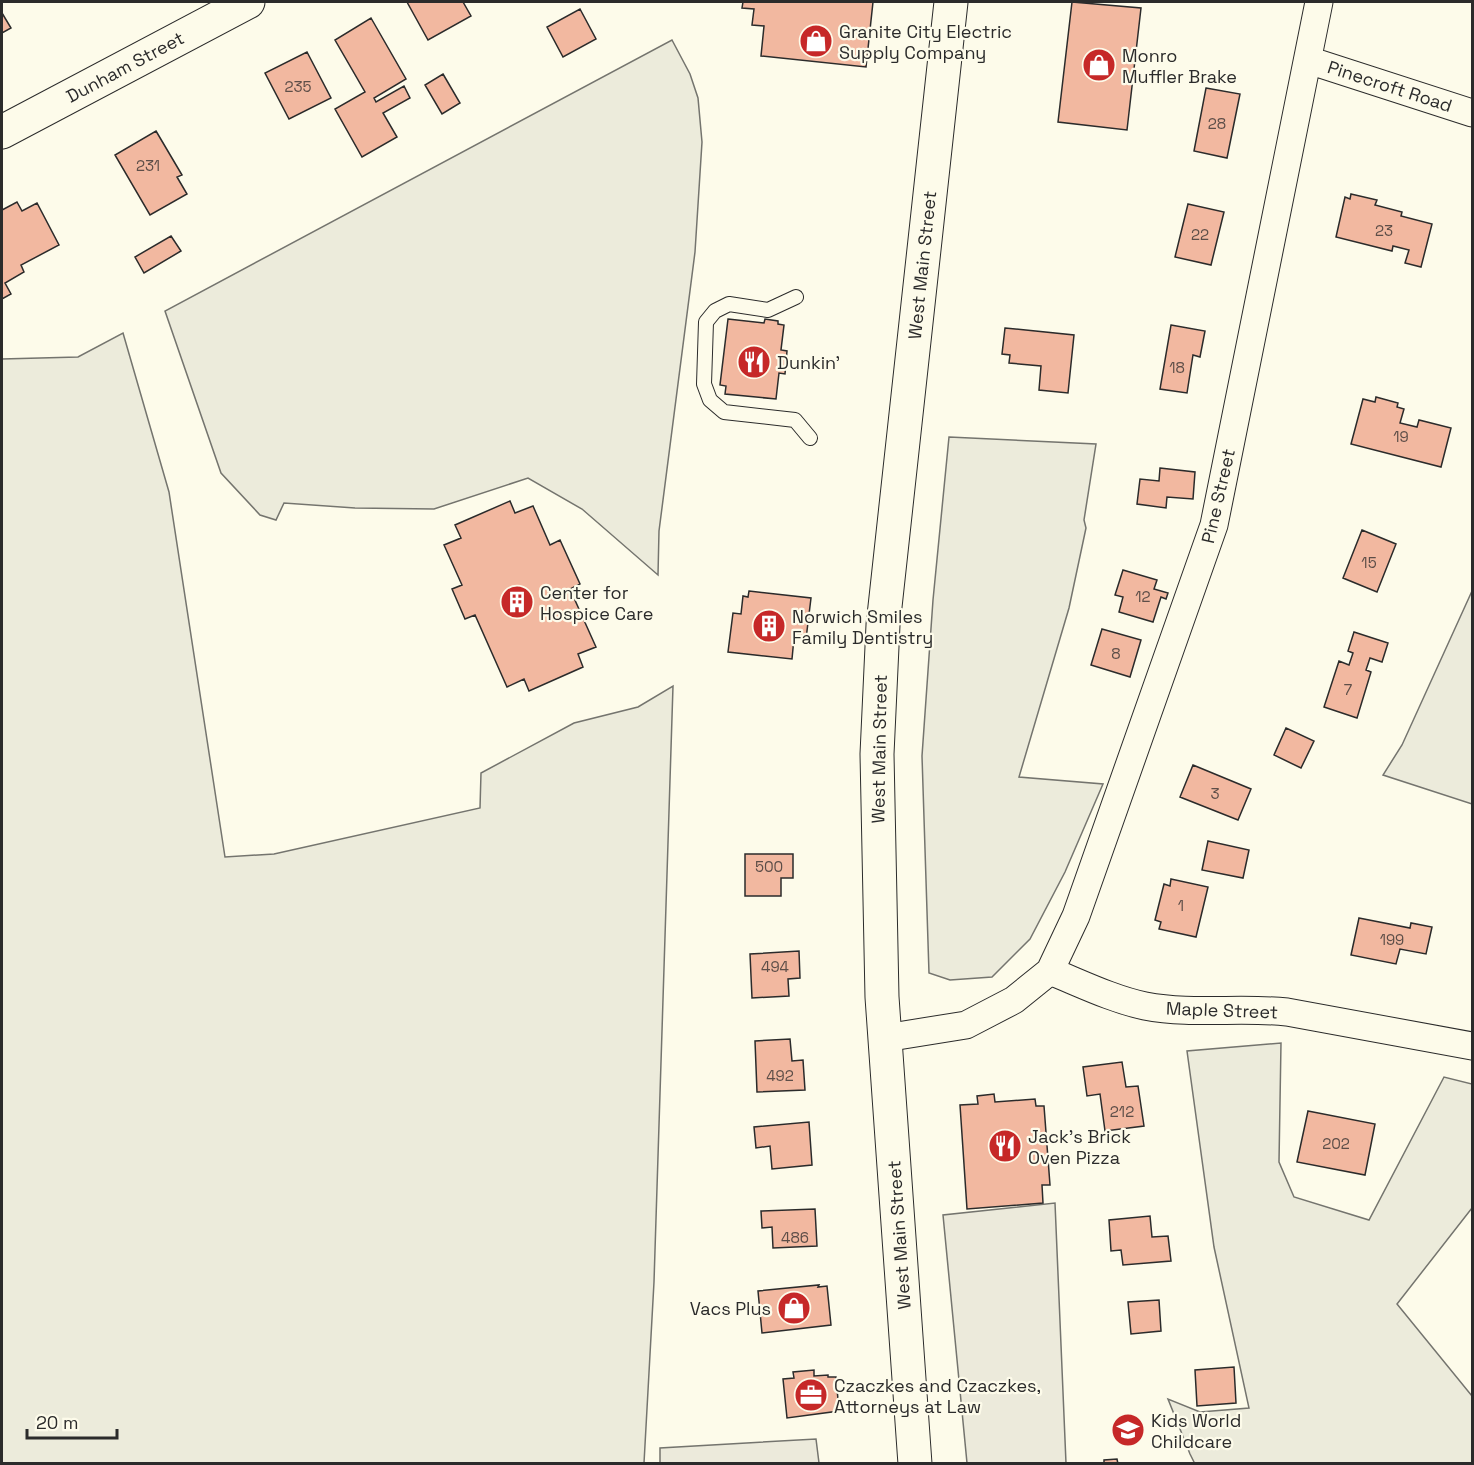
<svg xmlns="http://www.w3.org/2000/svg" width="1474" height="1465" viewBox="0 0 1474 1465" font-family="'Space Grotesk',sans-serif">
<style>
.green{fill:#ecebdb;stroke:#74746e;stroke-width:1.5}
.parking{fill:#eceadb;stroke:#74746e;stroke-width:1.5}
.building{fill:#f2b8a0;stroke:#2b2b2b;stroke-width:1.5}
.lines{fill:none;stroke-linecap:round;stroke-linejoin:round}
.service-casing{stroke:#2b2b2b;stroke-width:16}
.minor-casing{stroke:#2b2b2b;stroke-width:29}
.tertiary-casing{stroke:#2b2b2b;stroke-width:35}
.primary-casing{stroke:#2b2b2b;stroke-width:35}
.service{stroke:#fdfbea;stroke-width:14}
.minor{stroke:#fdfbea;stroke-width:27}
.tertiary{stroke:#fdfbea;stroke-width:33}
.primary{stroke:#fdfbea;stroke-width:33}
.labels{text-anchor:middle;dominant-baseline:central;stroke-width:4.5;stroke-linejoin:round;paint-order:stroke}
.number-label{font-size:15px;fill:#5d4e48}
.poi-label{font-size:18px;fill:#2b2b2b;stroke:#fdfbea;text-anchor:start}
.street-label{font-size:18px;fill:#2b2b2b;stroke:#fdfbea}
</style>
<rect width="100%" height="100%" fill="#fdfbea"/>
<path class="green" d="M672,40L690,74L698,98L702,142L695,252L659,531L658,575L582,509L528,478L434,509L355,508L284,503L276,520L260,515L221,473L165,311Z
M123,333L169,492L225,857L274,854L480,808L481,773L574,723L638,707L673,686L654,1282L644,1463H2V359L78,357Z
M949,437L1096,444L1084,520L1086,528L1069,608L1019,777L1103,784L1065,872L1030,939L992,977L950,980L929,973L922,756L933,600Z
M1472,591V804L1383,775L1402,745Z
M1281,1043L1279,1162L1294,1197L1369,1220L1444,1077L1472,1084V1208L1397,1304L1472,1396V1463L1195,1464L1190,1454L1168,1399L1200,1412L1249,1408L1214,1247L1187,1051Z"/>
<path class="parking" d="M1055,1203L1066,1463H967L943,1215Z
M816,1439L819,1463H660V1448Z"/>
<path class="building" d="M407,2H463L471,16L428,40Z
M743,2H873L866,67L761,56L764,26L752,25L754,9L742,8Z
M1072,2L1141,8L1127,130L1058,122Z
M580,9L596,39L563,57L547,27Z
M2,13L11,28L2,33Z
M371,18L406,79L374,98L376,102L404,86L410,98L383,113L397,137L362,157L335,109L365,92L335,40Z
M307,52L331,98L289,119L265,73Z
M443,74L460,103L442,114L425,85Z
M1206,88L1240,94L1227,158L1194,151Z
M156,131L182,175L177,177L187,194L150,215L115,155Z
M1351,194L1377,200L1375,205L1402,212L1401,216L1432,224L1421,267L1405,263L1409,250L1393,246L1392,251L1336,237L1345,197L1350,199Z
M17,202L22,211L37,203L59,245L21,265L24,272L5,283L11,294L2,299V210Z
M1188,204L1224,212L1211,265L1175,257Z
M171,236L181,251L144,273L135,257Z
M728,319L764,323L765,319L778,321V324L784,325L781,350L787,351L785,374L779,373L776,399L725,394L726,386L720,385Z
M1171,325L1205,331L1200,357L1193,355L1187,393L1160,389Z
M1005,328L1074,335L1068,393L1039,390L1041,366L1009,363L1010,355L1002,354Z
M1376,397L1398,403L1397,407L1404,409L1400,423L1417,427L1419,420L1451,428L1441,467L1351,444L1363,399L1375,402Z
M1160,468L1195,472L1193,499L1167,497L1166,508L1137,504L1140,479L1159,481Z
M510,501L515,513L533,506L550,545L560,540L580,584L570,589L596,647L578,654L583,667L529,691L524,679L507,687L475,615L465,619L452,589L462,585L444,545L461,538L455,525Z
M1362,530L1396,544L1377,592L1343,578Z
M1123,570L1157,580L1154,589L1168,593L1166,599L1161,597L1153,622L1119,612L1123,597L1115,595Z
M749,591L811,598L806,639L794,638L792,659L728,652L733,613L741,614L743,596L748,597Z
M1102,629L1141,640L1130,677L1091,665Z
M1354,632L1388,643L1382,662L1370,658L1366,670L1371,672L1357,718L1324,707L1339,661L1349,665L1353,653L1348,651Z
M1286,728L1314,741L1301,768L1274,755Z
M1193,765L1251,789L1238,820L1180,797Z
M1208,841L1249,850L1243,878L1202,870Z
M745,854H793V878H781V896H745Z
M1171,879L1208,887L1196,937L1159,929L1161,922L1155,920L1164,884L1170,886Z
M1359,918L1410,928L1411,923L1432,927L1426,954L1400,949L1396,964L1351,955Z
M799,951L800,978L788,979L789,996L752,998L750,954Z
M790,1039L792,1061L803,1060L805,1090L757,1092L755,1041Z
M1122,1062L1126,1087L1138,1086L1144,1126L1105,1131L1100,1094L1087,1096L1083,1067Z
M994,1094L995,1102L1035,1099L1036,1106H1044L1050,1185H1042L1043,1203L967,1209L960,1105L978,1104L977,1096Z
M1308,1111L1375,1124L1365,1175L1297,1162Z
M809,1122L812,1165L772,1169L770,1146L756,1148L754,1127Z
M815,1209L817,1246L773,1248L772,1227L762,1228L761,1211Z
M1150,1216L1152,1237L1168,1236L1171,1261L1123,1265L1121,1250L1111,1251L1109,1220Z
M819,1285L818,1287L827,1286L831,1325L762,1333L758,1291Z
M1159,1300L1161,1331L1131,1334L1128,1302Z
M1234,1367L1236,1403L1197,1406L1195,1370Z
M814,1370V1376L828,1375V1377H836L839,1411L787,1418L783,1379L794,1378L793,1372Z
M1117,1459L1118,1464H1104V1460Z"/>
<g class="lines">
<defs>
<path id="service" d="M796,297L768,310L729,304L715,311L706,322L704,384L710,400L724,412L795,420L810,438"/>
<path id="minor" d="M1308,60L1472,113
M1050,971C1080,983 1112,999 1145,1006C1192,1015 1240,1007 1287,1012L1472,1046
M885,1038L966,1025L1014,1000L1050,971L1076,916L1214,525L1319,2"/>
<path id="tertiary" d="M2,132L248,2"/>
<path id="primary" d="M915,1464L882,997L877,754L883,625L951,2"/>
</defs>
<use href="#service" class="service-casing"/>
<use href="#minor" class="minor-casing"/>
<use href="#tertiary" class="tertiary-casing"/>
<use href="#primary" class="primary-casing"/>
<use href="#service" class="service"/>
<use href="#minor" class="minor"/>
<use href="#tertiary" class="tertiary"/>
<use href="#primary" class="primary"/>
</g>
<defs>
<symbol id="shop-disc" viewBox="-11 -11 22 22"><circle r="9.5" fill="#c62828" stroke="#fdfbea"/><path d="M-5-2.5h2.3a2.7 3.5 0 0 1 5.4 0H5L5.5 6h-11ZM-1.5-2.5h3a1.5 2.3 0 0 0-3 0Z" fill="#fff"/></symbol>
<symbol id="restaurant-disc" viewBox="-11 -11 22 22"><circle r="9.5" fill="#c62828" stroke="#fdfbea"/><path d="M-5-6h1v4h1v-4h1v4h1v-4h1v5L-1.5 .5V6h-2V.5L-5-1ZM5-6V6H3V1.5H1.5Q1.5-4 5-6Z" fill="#fff"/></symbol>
<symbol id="building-disc" viewBox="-11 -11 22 22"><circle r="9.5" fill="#c62828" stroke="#fdfbea"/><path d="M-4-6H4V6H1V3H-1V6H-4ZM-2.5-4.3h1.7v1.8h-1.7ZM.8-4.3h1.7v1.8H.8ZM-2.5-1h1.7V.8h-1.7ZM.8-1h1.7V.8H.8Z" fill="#fff"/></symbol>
<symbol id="office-disc" viewBox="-11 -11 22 22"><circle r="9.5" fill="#c62828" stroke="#fdfbea"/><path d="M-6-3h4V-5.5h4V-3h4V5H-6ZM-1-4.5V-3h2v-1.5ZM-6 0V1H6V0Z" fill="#fff"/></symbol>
<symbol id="school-disc" viewBox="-11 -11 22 22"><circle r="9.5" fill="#c62828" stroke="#fdfbea"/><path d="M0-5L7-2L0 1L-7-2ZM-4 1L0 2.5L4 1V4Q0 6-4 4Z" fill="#fff"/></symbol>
</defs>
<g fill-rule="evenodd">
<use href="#shop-disc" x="797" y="22" width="38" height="38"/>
<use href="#shop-disc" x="1080" y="46" width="38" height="38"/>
<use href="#restaurant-disc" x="735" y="343" width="38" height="38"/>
<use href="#building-disc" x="498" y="583" width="38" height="38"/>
<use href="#building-disc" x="750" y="607" width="38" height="38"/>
<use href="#restaurant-disc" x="986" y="1127" width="38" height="38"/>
<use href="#shop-disc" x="775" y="1289" width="38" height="38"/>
<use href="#office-disc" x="792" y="1376" width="38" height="38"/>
<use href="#school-disc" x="1109" y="1411" width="38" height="38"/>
</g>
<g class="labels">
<g class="number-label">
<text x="298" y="86">235</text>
<text x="1217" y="123">28</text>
<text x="148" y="165">231</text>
<text x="1384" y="230">23</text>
<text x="1200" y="234">22</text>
<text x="1177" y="367">18</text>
<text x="1401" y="436">19</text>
<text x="1369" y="562">15</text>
<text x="1143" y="596">12</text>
<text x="1116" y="653">8</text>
<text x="1348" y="689">7</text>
<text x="1215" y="793">3</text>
<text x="769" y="866">500</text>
<text x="1181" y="905">1</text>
<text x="1392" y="939">199</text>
<text x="775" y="966">494</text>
<text x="780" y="1075">492</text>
<text x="1122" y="1111">212</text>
<text x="1336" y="1143">202</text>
<text x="795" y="1237">486</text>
</g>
<g class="poi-label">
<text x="839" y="31">Granite City Electric<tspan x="839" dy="21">Supply Company</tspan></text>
<text x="1122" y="55">Monro<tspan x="1122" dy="21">Muffler Brake</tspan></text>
<text x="777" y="362">Dunkin'</text>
<text x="540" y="592">Center for<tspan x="540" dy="21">Hospice Care</tspan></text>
<text x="792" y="616">Norwich Smiles<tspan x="792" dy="21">Family Dentistry</tspan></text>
<text x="1028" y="1136">Jack's Brick<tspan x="1028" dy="21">Oven Pizza</tspan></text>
<text x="771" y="1308" text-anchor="end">Vacs Plus</text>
<text x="834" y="1385">Czaczkes and Czaczkes,<tspan x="834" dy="21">Attorneys at Law</tspan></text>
<text x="1151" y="1420">Kids World<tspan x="1151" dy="21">Childcare</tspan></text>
</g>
<g class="street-label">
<text transform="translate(125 67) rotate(-28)">Dunham Street</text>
<text transform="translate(1390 86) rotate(18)">Pinecroft Road</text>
<text transform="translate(922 265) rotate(-84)">West Main Street</text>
<text transform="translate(1218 496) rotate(-77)">Pine Street</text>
<text transform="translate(879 749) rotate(-89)">West Main Street</text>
<text transform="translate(1222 1010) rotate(2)">Maple Street</text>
<text transform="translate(899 1235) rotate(-94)">West Main Street</text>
</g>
</g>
<rect width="1474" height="1465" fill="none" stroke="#2b2b2b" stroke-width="6"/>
<path d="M27 1429v9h90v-9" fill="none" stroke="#2b2b2b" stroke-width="3"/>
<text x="36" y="1429" font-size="18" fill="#2b2b2b" stroke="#fdfbea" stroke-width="4.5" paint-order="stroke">20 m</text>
</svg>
